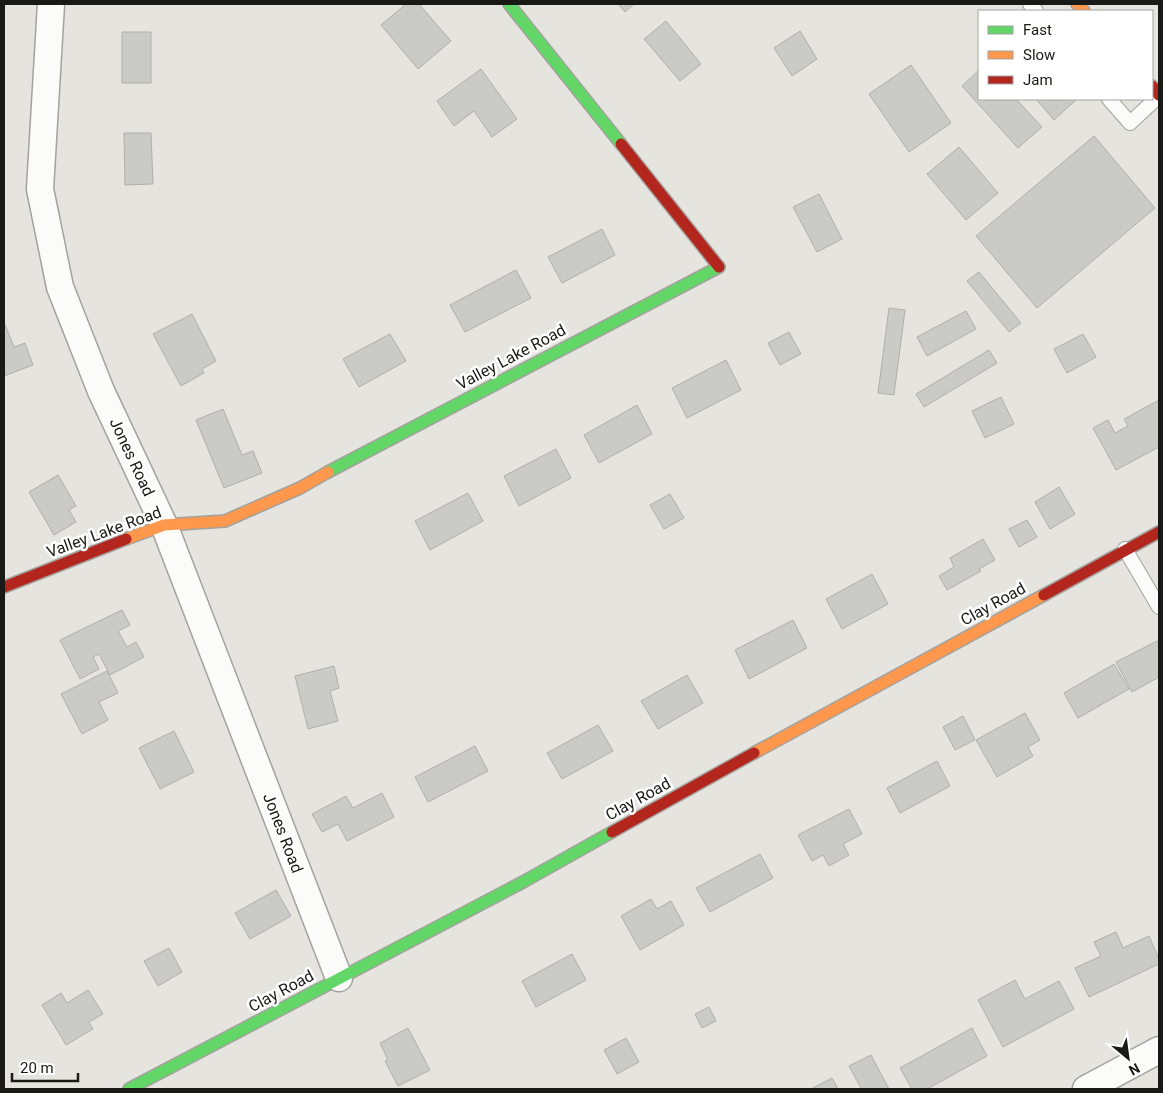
<svg xmlns="http://www.w3.org/2000/svg" width="1163" height="1093" viewBox="0 0 1163 1093" font-family="Roboto,sans-serif">
<style>
.building{fill:#cacac6;stroke:#afafab}
.lines{fill:none;stroke-linecap:round;stroke-linejoin:round}
.lane-casing{stroke:#a3a29e;stroke-width:16}
.street-casing{stroke:#a3a29e;stroke-width:29}
.fast-casing{stroke:#a3a29e;stroke-width:14}
.slow-casing{stroke:#a3a29e;stroke-width:14}
.jam-casing{stroke:#a3a29e;stroke-width:14}
.lane{stroke:#fbfbfa;stroke-width:14}
.street{stroke:#fbfbfa;stroke-width:26}
.fast{stroke:#63d668;stroke-width:11}
.slow{stroke:#ff974d;stroke-width:11}
.jam{stroke:#b3261e;stroke-width:11}
.labels{text-anchor:middle;dominant-baseline:central;stroke-width:5;stroke-linejoin:round;paint-order:stroke}
.street-label{font-size:16px;fill:#191915;stroke:#fff}
</style>
<rect width="100%" height="100%" fill="#e5e4df"/>
<path class="building" d="M406,4H419L451,41L418,69L381,25Z
M618,4H634L625,12Z
M666,21L701,64L680,81L644,39Z
M800,31L817,59L792,76L774,48Z
M122,32H151V83H122Z
M911,65L951,123L909,152L869,94Z
M481,69L517,119L492,137L474,111L454,126L437,101Z
M979,70V99H1016L1042,127L1018,148L962,86Z
M1036,99H1077L1054,120Z
M124,133H151L153,184L125,185Z
M1094,136L1155,208L1037,308L976,236Z
M959,147L998,193L966,220L927,174Z
M819,194L842,239L817,252L793,207Z
M602,229L615,255L562,283L548,257Z
M516,270L531,298L465,332L450,305Z
M979,272L1021,323L1009,332L967,281Z
M889,308L905,310L894,395L878,393Z
M966,311L976,329L927,356L917,337Z
M192,314L216,361L202,369L204,373L181,386L153,334Z
M4,322L14,347L25,343L33,365L4,376Z
M789,332L801,354L780,365L768,343Z
M390,334L406,361L359,387L343,359Z
M1083,334L1096,357L1067,373L1054,349Z
M989,350L997,363L924,407L916,394Z
M726,360L741,390L687,418L672,388Z
M1001,397L1014,424L985,438L972,411Z
M1159,400V447L1116,470L1093,428L1108,420L1115,433L1128,426L1124,419Z
M637,405L652,434L599,463L584,435Z
M223,409L242,455L253,451L262,473L224,488L196,420Z
M556,449L571,478L519,506L504,476Z
M58,475L76,506L69,510L76,522L54,535L29,492Z
M1059,487L1075,514L1050,529L1035,502Z
M468,493L483,521L430,550L415,521Z
M670,494L684,518L664,529L650,505Z
M1027,520L1037,537L1019,547L1009,529Z
M983,539L995,560L979,569L981,571L947,590L939,576L954,567L950,558Z
M872,574L888,604L842,629L826,599Z
M122,610L130,625L118,631L127,647L136,642L144,657L110,675L99,654L93,657L99,669L80,679L60,640Z
M793,620L807,648L749,679L735,650Z
M1159,640V677L1132,692L1116,662Z
M1114,664L1129,689L1078,718L1064,693Z
M334,666L339,688L330,691L338,721L308,729L295,676Z
M107,671L118,693L99,702L108,720L82,734L61,694Z
M687,675L703,703L658,729L641,701Z
M1025,713L1040,740L1028,747L1033,756L997,777L976,740Z
M963,716L975,740L955,750L943,727Z
M598,725L613,751L562,779L547,753Z
M174,731L194,772L160,789L139,748Z
M475,746L488,771L428,802L415,777Z
M937,761L950,786L900,813L887,788Z
M382,793L394,817L347,841L338,824L322,832L312,814L346,796L353,808Z
M849,809L862,834L843,844L849,855L829,866L823,855L812,861L798,835Z
M760,854L773,878L710,912L696,888Z
M276,890L291,916L250,939L235,913Z
M651,899L657,909L671,901L684,925L640,950L621,916Z
M1116,932L1123,948L1149,936L1159,959V964L1089,997L1075,968L1101,956L1094,942Z
M169,948L182,972L158,986L144,961Z
M572,954L586,980L536,1007L522,981Z
M1015,980L1025,999L1059,981L1074,1009L1003,1047L978,1000Z
M88,990L103,1014L89,1022L93,1029L66,1045L42,1005L61,993L67,1003Z
M709,1007L716,1021L702,1028L695,1014Z
M408,1028L430,1070L398,1086L385,1061L388,1060L380,1043Z
M972,1028L987,1056L927,1089H912L900,1068Z
M626,1038L639,1062L617,1074L604,1050Z
M871,1055L889,1089H859L861,1088L849,1066Z
M832,1078L838,1089H811Z"/>
<g class="lines">
<defs>
<path id="lane" d="M1030,4L1036,11
M1109,99L1130,123L1159,96
M1125,549L1159,607"/>
<path id="street" d="M51,4L40,189L60,287L101,391L164,525L339,978
M1086,1089L1159,1050"/>
<path id="fast" d="M509,4L621,144
M328,472L719,267
M129,1089L523,882L612,832"/>
<path id="slow" d="M1077,4L1084,11
M126,539L164,525L225,521L300,488L328,472
M754,753L1044,595"/>
<path id="jam" d="M1152,86L1159,95
M621,144L719,267
M4,587L126,539
M1044,595L1159,532
M612,832L754,753"/>
</defs>
<use href="#lane" class="lane-casing"/>
<use href="#street" class="street-casing"/>
<use href="#fast" class="fast-casing"/>
<use href="#slow" class="slow-casing"/>
<use href="#jam" class="jam-casing"/>
<use href="#lane" class="lane"/>
<use href="#street" class="street"/>
<use href="#fast" class="fast"/>
<use href="#slow" class="slow"/>
<use href="#jam" class="jam"/>
</g>
<g class="labels">
<g class="street-label">
<text transform="translate(511 357) rotate(-28)">Valley Lake Road</text>
<text transform="translate(132 457) rotate(65)">Jones Road</text>
<text transform="translate(104 532) rotate(-20)">Valley Lake Road</text>
<text transform="translate(993 604) rotate(-29)">Clay Road</text>
<text transform="translate(638 799) rotate(-29)">Clay Road</text>
<text transform="translate(283 833) rotate(69)">Jones Road</text>
<text transform="translate(281 991) rotate(-28)">Clay Road</text>
</g>
</g>
<rect width="1163" height="1093" fill="none" stroke="#191915" stroke-width="10"/>
<rect x="978" y="10" width="175" height="90" fill="#ffffff" stroke="#a3a3a1"/>
<rect x="988" y="26" width="25" height="8" fill="#63d668" stroke="#a3a3a1"/>
<text x="1023" y="35" font-size="15" fill="#191915">Fast</text>
<rect x="988" y="51" width="25" height="8" fill="#ff974d" stroke="#a3a3a1"/>
<text x="1023" y="60" font-size="15" fill="#191915">Slow</text>
<rect x="988" y="76" width="25" height="8" fill="#b3261e" stroke="#a3a3a1"/>
<text x="1023" y="85" font-size="15" fill="#191915">Jam</text>
<g transform="translate(1128 1058) rotate(151)" stroke="#ffffff" stroke-width="4" paint-order="stroke">
<path d="M0-4L9 19L0 12L-9 19Z" fill="#191915"/>
<text y="-8" font-size="14" font-weight="bold" text-anchor="middle" fill="#191915">N</text>
</g>
<path d="M12 1073v8h66v-8" fill="none" stroke="#191915" stroke-width="2.5"/>
<text x="20" y="1073" font-size="15" fill="#191915" stroke="#ffffff" stroke-width="4" paint-order="stroke">20 m</text>
</svg>
